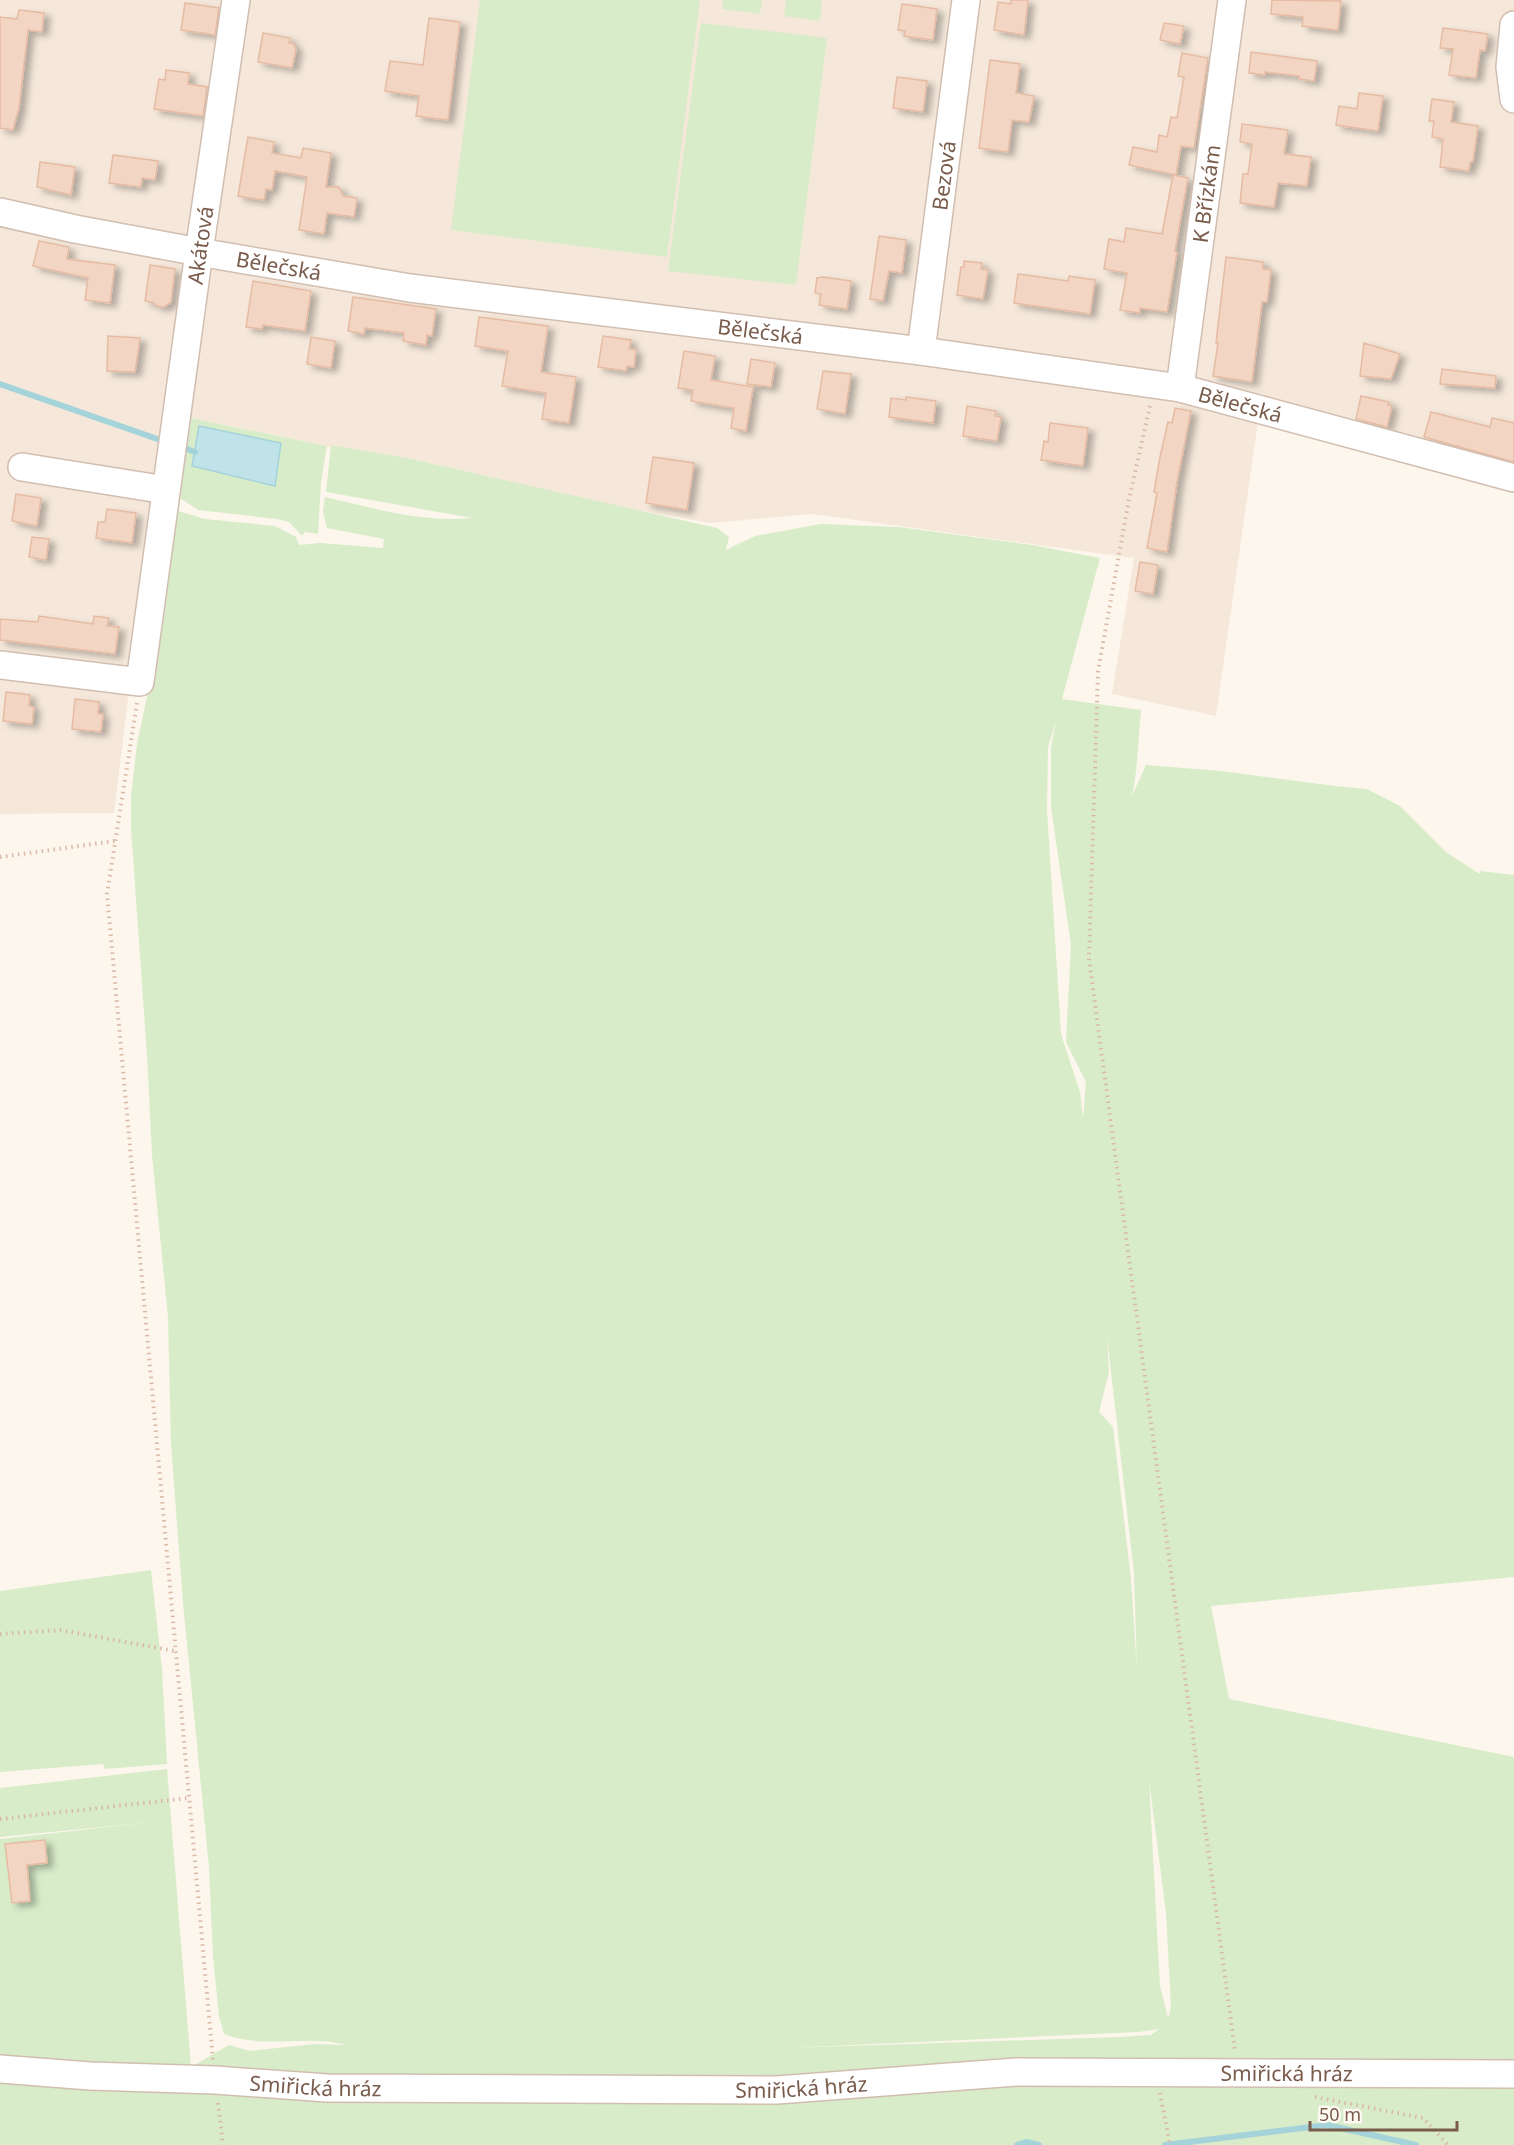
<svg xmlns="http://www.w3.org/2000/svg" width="1514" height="2145" viewBox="0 0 1514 2145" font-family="'Noto Sans',sans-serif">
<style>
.residential{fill:#f5e8da}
.green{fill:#d8ecc9;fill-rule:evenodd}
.water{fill:#bfe3e8;stroke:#a5d3da;stroke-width:1.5}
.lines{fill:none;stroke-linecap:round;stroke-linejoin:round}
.stream{stroke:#a5d3da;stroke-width:6}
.building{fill:#f3d5c3;stroke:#e6bba3;stroke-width:1.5;filter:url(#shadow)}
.minor-casing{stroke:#d1beb0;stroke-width:30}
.path{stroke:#d9b8a5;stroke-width:4;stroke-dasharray:1.5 4.5;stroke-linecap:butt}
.minor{stroke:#fff;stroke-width:27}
.labels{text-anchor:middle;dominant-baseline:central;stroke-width:4.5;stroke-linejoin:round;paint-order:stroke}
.street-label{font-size:21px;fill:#7a5c4d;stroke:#fffaf3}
</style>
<defs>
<filter id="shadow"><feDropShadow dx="6" dy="4" stdDeviation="3" flood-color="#0004"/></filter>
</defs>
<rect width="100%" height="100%" fill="#fdf6ec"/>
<path class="residential" d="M0,0H1514V468L1261,400L1216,716L1112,694L1134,558L812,514L710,523L631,509L407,458L331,445V447L163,412L114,813L0,814Z"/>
<path class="green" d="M480,0H700L667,257L451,230Z
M723,0H762L760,14L722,9Z
M786,0H822L820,21L784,16Z
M701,23L827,38L796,285L668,271Z
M186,417L327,446L321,482L318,534L305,532L302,536L289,522L277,519L198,510L177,496ZM199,427L281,443L275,486L193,466Z
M331,445L407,458L717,528L729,537L726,550L755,536L821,524L899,527L1032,545L1100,558L1062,699L1141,710C1138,738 1138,770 1132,796L1146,765L1221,771L1335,786L1367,789L1400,806L1447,853L1480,874V871L1514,875V1577L1211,1606L1229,1699L1514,1757V2145H0V1839L143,1823L0,1837V1788L167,1769L191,2067L229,2045L250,2051L314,2044L346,2045C306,2034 266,2050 224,2034L219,2016L213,1957L209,1867L183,1603L171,1444L168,1317L152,1155L147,1055L131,828V797L137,744L147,697L170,554L178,511L205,519L275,526L296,537L299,545L320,543L383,548L384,539L327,528L323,512L325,497C373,508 422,523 472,518L326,492ZM1056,721L1051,747V807L1071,945L1066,1042L1086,1082L1083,1118L1080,1092L1061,1034L1047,810L1048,747ZM1107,1337L1134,1573L1137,1671L1131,1579L1113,1427L1099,1412L1109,1372ZM1149,1780L1166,1913L1171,2007L1168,2018L1160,1986ZM1159,2029L1151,2035L1119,2037L788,2048L1139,2032Z
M151,1570L162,1669L167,1764L105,1769L103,1764L0,1772V1591Z"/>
<path class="water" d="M199,426L281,443L275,486L192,466Z"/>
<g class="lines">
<path class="stream" d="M0,384L166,442
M178,446L195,452
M1017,2145L1026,2142L1039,2145
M1165,2145L1327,2125L1416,2145"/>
</g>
<path class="building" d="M1011,0H1028L1024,35L994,30L998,2L1011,4Z
M1272,0L1341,1L1338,30L1302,26L1303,17L1271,14Z
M185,3L219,8L215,35L181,30Z
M902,4L937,9L933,40L904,36L905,31L898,30Z
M19,10L44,13L42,32L28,30L19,108L13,130L0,128V17L17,19Z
M429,18L460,22L448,120L416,116L419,96L385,91L390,61L423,65Z
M1164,23L1184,26L1180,44L1160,40Z
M1443,28L1488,34L1485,51L1480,50L1476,78L1449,75L1453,49L1440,48Z
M263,33L290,38L289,43L294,44L296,50L292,68L258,62Z
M1251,52L1317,61L1314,81L1299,79V76L1265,72V75L1249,73Z
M1182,53L1208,58L1194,148L1181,146L1176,175L1129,165L1133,147L1157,152L1159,135L1167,137L1171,117L1177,118L1184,77L1178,76Z
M990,60L1020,64L1016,93L1034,96L1029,122L1012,120L1008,152L979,148Z
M166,70L189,73L188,84L207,87L203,116L154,109L159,79L165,80Z
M897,77L927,81L923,112L893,108Z
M1359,93L1383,96L1378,131L1336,125L1339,106L1357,109Z
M1432,99L1454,102L1451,122L1478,126L1473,161L1470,163L1469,171L1440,167L1443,139L1432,137L1434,121H1429Z
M1242,124L1288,130L1284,154L1311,157L1307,186L1278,183L1274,207L1240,203L1243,174H1248L1252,144L1240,142Z
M248,137L274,142L272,153L301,158L303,148L331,153L326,187H339L343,196L357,198L354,217L327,213L324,234L299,230L307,177L275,171L272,190L266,189L264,200L238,196Z
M113,155L158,161L155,180L142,178L141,187L109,183Z
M40,162L75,167L71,195L37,187Z
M1173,175L1188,178L1175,251L1177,252L1167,312L1140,308V313L1120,310L1127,273L1104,269L1109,239L1124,242L1126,228L1162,234Z
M879,236L906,240L902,273L889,271L883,301L870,299Z
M39,241L69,247L67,259L115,265L110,303L85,300L88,278L33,266Z
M1226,257L1263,262V269L1271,270L1267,302H1262L1252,382L1213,376L1218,343H1216Z
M964,261L982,263L981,269L988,270L983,299L957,295L961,267H964Z
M150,265L175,269L171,302L164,307L156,306L154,303L145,301Z
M1018,274L1068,281L1069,276L1095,280L1090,314L1014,303Z
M823,277L851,281L847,309L819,305L821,294L815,293L817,278Z
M253,281L311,291L305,331L263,325L262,329L246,327Z
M353,297L436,309L432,336L427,335L426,345L403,341L404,333L365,328L364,334L348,331Z
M479,317L548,326L541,372L576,377L569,423L542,419L546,393L502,386L508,351L475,346Z
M108,336L140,338L135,372L107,371Z
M603,336L631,340L629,349L636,350L634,367L627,366L626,371L598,367Z
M311,337L335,341L331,368L307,364Z
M1364,343L1400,354L1391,379L1360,376Z
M684,351L715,356L711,380L753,387L746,431L731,428L734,408L691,401L693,390L678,388Z
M751,359L775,363L771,387L747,384Z
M1442,369L1496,376L1495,388L1440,384Z
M823,371L851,374L845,414L817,409Z
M1361,396L1389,402L1388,405L1392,406L1387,427L1356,419Z
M906,397L936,401L933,423L889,417L891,398L906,400Z
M967,406L996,411L995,416L1001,417L997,441L963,436Z
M1175,408L1191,411L1177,482L1167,552L1147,548L1157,493L1154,492L1160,457L1168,422L1172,423Z
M1431,412L1490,427L1492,418L1514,423V462L1424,437Z
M1050,423L1088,428L1083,466L1041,460L1044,441L1048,442Z
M653,457L694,463L687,510L646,503Z
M16,494L41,498L37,526L12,521Z
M107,509L136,513L132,543L96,538L98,522H105Z
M32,537L49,539L46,560L29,557Z
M1140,562L1158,565L1153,594L1135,591Z
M39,616L93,624L94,616L109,618L107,626L119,627L115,654L0,640V619L38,622Z
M6,692L30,695L29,706L34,707L32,724L3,721Z
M75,699L99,702L98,714H103L101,732L72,729Z
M45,1840L47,1863L27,1865L30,1901L12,1903L5,1844Z"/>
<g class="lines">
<defs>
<g id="minor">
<path d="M1514,25L1510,67L1514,99"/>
<path id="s1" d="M0,212L75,229L199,252L410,288L921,351L1180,388L1514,478"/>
<path id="s2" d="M921,351L966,0"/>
<path id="s3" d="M1180,388L1232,0"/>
<path d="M22,467L166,490"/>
<path id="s4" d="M0,665L140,682L199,252L236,0"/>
<path id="s5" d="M0,2069L90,2076L215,2080L327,2088L777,2090L1016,2072L1514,2074"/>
</g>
</defs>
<use href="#minor" class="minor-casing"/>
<path class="path" d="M1150,406L1129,499L1098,671L1089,959L1235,2051
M137,703L107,894L213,2060
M0,857L115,841
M0,1634L60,1630L175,1651
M0,1819L189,1798
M1160,2093L1170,2145
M1315,2097L1423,2118L1448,2145
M218,2103L223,2145"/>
<use href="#minor" class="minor"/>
</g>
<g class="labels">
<g class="street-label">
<text stroke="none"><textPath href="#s2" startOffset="177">Bezová</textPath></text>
<text stroke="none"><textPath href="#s3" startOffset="196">K Břízkám</textPath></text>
<text stroke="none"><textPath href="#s4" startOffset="582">Akátová</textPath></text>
<text stroke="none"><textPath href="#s1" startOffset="284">Bělečská</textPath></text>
<text stroke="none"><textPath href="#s1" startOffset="770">Bělečská</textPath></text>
<text stroke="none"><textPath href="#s1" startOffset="1256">Bělečská</textPath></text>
<text stroke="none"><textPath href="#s5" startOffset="1288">Smiřická hráz</textPath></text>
<text stroke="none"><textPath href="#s5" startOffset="316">Smiřická hráz</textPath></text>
<text stroke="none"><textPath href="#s5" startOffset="802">Smiřická hráz</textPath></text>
</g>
</g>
<path d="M1310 2121v9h147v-9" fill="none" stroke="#7a5c4d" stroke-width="3"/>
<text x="1319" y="2121" font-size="18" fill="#7a5c4d" stroke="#fffaf3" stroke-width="4.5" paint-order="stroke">50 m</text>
</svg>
